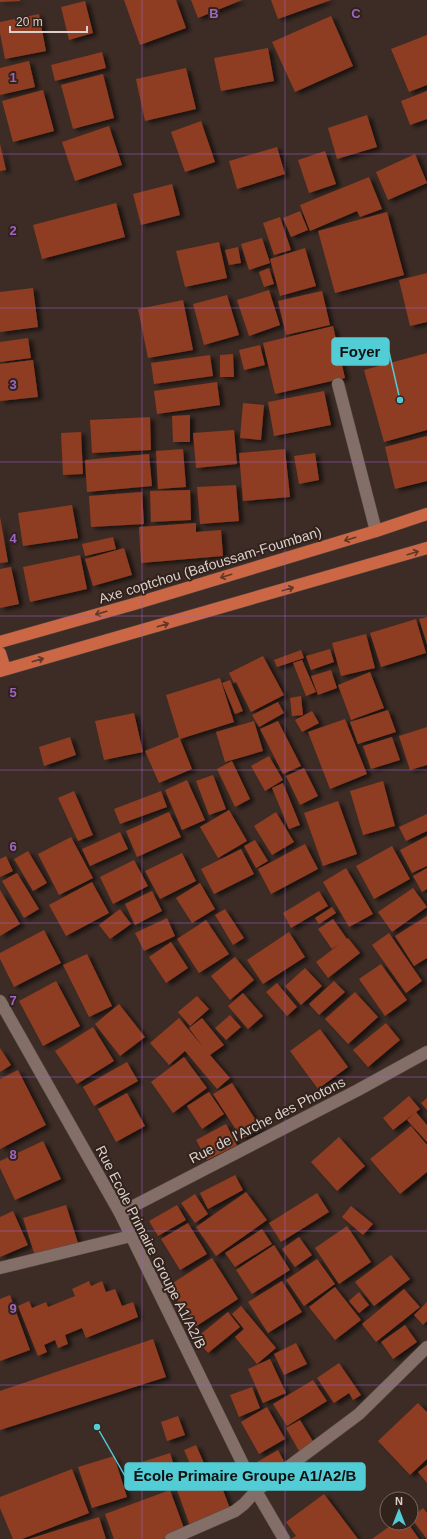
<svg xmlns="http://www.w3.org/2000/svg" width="427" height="1539" viewBox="0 0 427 1539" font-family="Helvetica,sans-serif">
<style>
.building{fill:#8f3d20;filter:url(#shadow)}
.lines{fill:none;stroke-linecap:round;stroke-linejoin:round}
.street-casing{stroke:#574944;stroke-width:13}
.secondary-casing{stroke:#574944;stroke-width:13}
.highway-casing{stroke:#574944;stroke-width:13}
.street{stroke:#836f68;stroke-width:12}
.secondary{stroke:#836f68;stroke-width:12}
.highway{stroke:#cc6745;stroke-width:12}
.oneway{stroke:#603728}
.grid{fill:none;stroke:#9d65c4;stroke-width:1;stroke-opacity:0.55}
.labels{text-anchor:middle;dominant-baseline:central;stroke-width:4;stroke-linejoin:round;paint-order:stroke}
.street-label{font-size:14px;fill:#dbd0cc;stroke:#32221c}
.grid-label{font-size:13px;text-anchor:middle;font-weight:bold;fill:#9d65c4;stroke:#32221c;stroke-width:4;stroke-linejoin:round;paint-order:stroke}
.leader{fill:none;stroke:#52ccd5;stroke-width:1.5}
.callout-dot{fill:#52ccd5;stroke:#32221c;stroke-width:1.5}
.callout{fill:#52ccd5;stroke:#52ccd5;stroke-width:1.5}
.callout-label{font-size:15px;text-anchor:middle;font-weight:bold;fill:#111}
</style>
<defs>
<filter id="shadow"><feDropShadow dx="4.5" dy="2.5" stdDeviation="2" flood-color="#0009"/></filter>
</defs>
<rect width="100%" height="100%" fill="#3d2c26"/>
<path class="building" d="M0,0H20V1L0,2Z
M124,0H176L186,28L140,45Z
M191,0H242L198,18Z
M271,0H331L278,19Z
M85,1L93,33L69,40L61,7Z
M39,14L46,51L5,59L0,33V22Z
M331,16L353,66L295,92L272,42Z
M427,35V85L409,92L391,49Z
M268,48L274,81L221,91L214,58Z
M102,52L106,68L55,81L51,65Z
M29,61L35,87L0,95V68Z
M186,68L196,109L145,121L136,79Z
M103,74L114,118L73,129L61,85Z
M43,90L54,131L13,142L2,101Z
M427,91V119L410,125L401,101Z
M367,115L377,147L337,159L328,128Z
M201,121L215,162L185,172L171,132Z
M109,126L122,165L75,181L62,142Z
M0,144L6,170L0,171Z
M277,147L285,174L237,189L229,161Z
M325,151L336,184L309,193L298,160Z
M415,154L427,183L388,200L376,172Z
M369,177L382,209L360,217L357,211L310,231L300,205Z
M172,184L180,215L141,225L133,194Z
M116,203L125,237L42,259L33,225Z
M300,211L308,230L291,237L283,218Z
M387,212L404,275L335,293L318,231Z
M280,217L291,250L274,255L263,223Z
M262,238L270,263L249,270L241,244Z
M219,242L227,278L185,287L176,251Z
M238,247L241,263L229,265L225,250Z
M305,248L316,286L280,296L270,259Z
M269,268L274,284L264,287L259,272Z
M427,273V322L410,326L399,280Z
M33,288L38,327L0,332V292Z
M269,290L280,325L249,336L237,300Z
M322,291L330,325L286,335L278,301Z
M227,295L239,335L204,345L193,304Z
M183,300L193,350L148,358L138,309Z
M333,326L345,378L275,394L263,343Z
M28,338L31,358L0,362V342Z
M260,345L265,365L244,370L239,350Z
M427,353V430L384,442L364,370Z
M233,354L234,377H220V355Z
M210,355L213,376L154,384L151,363Z
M33,360L38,397L0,401V364Z
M217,382L220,405L157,414L154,391Z
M324,391L331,425L274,436L268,402Z
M243,403L264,405L261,440L240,438Z
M190,415V442H173L172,416Z
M150,417L151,450L92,453L90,420Z
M234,430L237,464L196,468L193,433Z
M81,432L83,474L63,475L61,433Z
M427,436V481L395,489L385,447Z
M183,449L186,487L158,489L156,451Z
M285,449L290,497L243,501L239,453Z
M315,453L319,480L299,484L294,456Z
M149,454L152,486L87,492L85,460Z
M236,485L239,521L200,524L197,487Z
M190,490L191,520L151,522L150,491Z
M142,492L144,524L91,527L89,496Z
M72,505L78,538L23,546L18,513Z
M0,517L8,562L0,563Z
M196,523V532L221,530L223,556L141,563L139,527Z
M113,537L116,549L85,556L82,544Z
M124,548L132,575L93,586L85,559Z
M80,555L87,589L30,602L23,567Z
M11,567L19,604L0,608V569Z
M427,617V644L419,619Z
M416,619L426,653L381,667L370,633Z
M366,634L375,668L341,676L332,643Z
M330,649L334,662L311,670L306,656Z
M301,650L304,658L277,667L274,660Z
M263,656L284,695L251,712L236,682L234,683L229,673Z
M302,660L316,692L306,696L293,663Z
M331,670L337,688L318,695L311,676Z
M370,672L384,708L351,720L338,685Z
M220,678L234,722L180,739L192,769L159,783L145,751L179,737L166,695Z
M230,680L243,711L235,714L222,683Z
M301,696L303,715L292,716L290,698Z
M278,702L284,713L259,727L252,715Z
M388,710L396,732L358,744L350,722Z
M312,711L319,723L302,732L295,720Z
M134,713L143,752L104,760L95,721Z
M345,719L367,774L330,789L308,732Z
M254,721L263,751L225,762L216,732Z
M278,721L301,766L283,774L260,729Z
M427,727V765L410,770L399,736Z
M70,737L76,755L44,766L39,747Z
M392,737L400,760L371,769L363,746Z
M269,756L283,780L265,791L251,766Z
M232,761L250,799L235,807L217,769Z
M304,768L318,796L300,805L286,776Z
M213,775L226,809L209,815L196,781Z
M187,780L205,820L182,830L165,790Z
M383,781L395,826L363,835L350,791Z
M283,783L300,825L289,829L272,788Z
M74,791L93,835L78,841L58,798Z
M161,791L167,807L120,824L114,809Z
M338,801L357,854L323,866L304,813Z
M229,810L247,841L218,858L200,827Z
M169,812L181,837L137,857L126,831Z
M276,812L294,842L272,855L254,826Z
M427,814V831L406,841L399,827Z
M120,832L128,849L90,866L82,849Z
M427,836V866L412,873L400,850Z
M71,837L93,878L59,895L38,854Z
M255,840L268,861L256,868L244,846Z
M305,844L318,869L271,894L258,869Z
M392,846L410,879L374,899L356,866Z
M241,849L254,874L214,894L201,869Z
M28,851L47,883L33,891L14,859Z
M182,853L196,881L160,899L145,871Z
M6,856L13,871L0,877V859Z
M134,860L148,886L113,904L100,877Z
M346,868L373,914L349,927L323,882Z
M427,868V889L422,892L413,876Z
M17,873L39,909L24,918L2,881Z
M92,882L109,913L66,936L49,905Z
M200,883L215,909L192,923L176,898Z
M413,888L427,907L392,932L378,912Z
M0,890L20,924L0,936Z
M152,891L162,911L135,925L125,904Z
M319,891L328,906L291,928L283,913Z
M332,907L336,913L319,924L315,918Z
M120,909L131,924L110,939L99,925Z
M225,909L244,938L233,945L215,915Z
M427,916V958L414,966L395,936Z
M167,918L175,936L144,951L135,933Z
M333,919L347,939L348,938L360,953L328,978L316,962L341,943L332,949L318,929Z
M206,920L229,954L199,973L177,939Z
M44,930L61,963L14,987L0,959V953Z
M289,932L305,957L263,984L247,960Z
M389,933L422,981L406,993L372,945Z
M171,942L188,968L166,983L149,957Z
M87,954L112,1006L89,1017L63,965Z
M235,957L254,980L230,1000L211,976Z
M381,964L407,1000L385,1016L359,979Z
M305,968L322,986L301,1005L285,986Z
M56,981L80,1026L43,1046L19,1001Z
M334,981L345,992L319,1015L309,1004Z
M277,983L297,1007L287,1016L266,992Z
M355,992L378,1017L348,1044L325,1019Z
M243,993L263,1016L248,1029L228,1006Z
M197,996L209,1009L190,1026L178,1012Z
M119,1004L145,1037L120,1056L95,1024Z
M230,1015L241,1027L226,1040L215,1028Z
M179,1018L203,1047L189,1028L202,1018L224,1045L210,1055L230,1078L217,1089L185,1051L169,1065L150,1043Z
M386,1023L400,1040L368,1067L353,1050Z
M93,1027L114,1061L77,1084L55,1051Z
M320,1029L348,1067L318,1089L290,1051Z
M0,1048L11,1065L0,1072Z
M184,1057L207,1088L173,1113L151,1082Z
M127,1062L138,1081L94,1106L83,1087Z
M18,1070L46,1125L0,1149V1079Z
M232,1083L261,1128L242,1139L213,1094Z
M209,1092L224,1114L202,1129L187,1106Z
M127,1093L145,1126L116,1142L98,1109Z
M409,1096L420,1109L393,1130L383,1118Z
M427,1098V1110L421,1103Z
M416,1112L427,1125V1142L407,1120Z
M226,1124L237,1145L207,1160L196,1140Z
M411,1126L427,1145V1172L400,1194L370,1159Z
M339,1137L365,1166L337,1191L311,1162Z
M43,1141L61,1179L15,1200L0,1168V1161Z
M235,1175L243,1190L208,1209L200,1193Z
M246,1192L267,1220L216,1256L196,1227Z
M317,1193L329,1212L281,1242L269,1223Z
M195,1194L208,1214L195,1223L181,1203Z
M66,1205L78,1243L35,1256L23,1218Z
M177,1205L186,1220L158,1236L149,1221Z
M351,1206L373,1224L363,1235L342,1217Z
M13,1211L28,1245L0,1257V1217Z
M188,1223L207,1254L180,1270L161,1239Z
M347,1226L371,1262L339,1284L315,1248Z
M262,1229L272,1244L235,1267L225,1253Z
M299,1237L312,1255L295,1267L282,1249Z
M274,1245L290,1270L252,1294L236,1270Z
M391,1255L410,1279L374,1306L355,1282Z
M212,1258L238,1299L195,1327L168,1286Z
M317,1259L335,1284L304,1306L286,1280Z
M89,1281L91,1286L102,1281L106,1292L115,1289L122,1306L133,1302L138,1317L86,1338L82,1328L65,1335L68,1344L58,1348L55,1340L44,1345L47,1352L38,1356L18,1306L29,1301L32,1308L46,1302L48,1307L75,1296L72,1289Z
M282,1281L302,1312L268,1333L248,1302Z
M335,1287L361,1320L335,1340L309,1307Z
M404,1289L420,1307L376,1342L362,1324Z
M359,1292L369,1305L359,1313L349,1301Z
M10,1295L30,1350L0,1361V1299Z
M427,1302V1321L423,1325L414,1315Z
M241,1306L276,1348L257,1364L235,1337L244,1329L232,1314Z
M228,1312L240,1327L208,1353L196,1338Z
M405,1325L417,1342L393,1359L381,1342Z
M153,1339L166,1377L0,1430V1391Z
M296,1343L307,1364L284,1375L274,1354Z
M270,1359L286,1393L263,1403L248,1369Z
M339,1363L361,1395L353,1400L349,1393L334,1403L317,1378Z
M313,1380L327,1401L287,1426L273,1404Z
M252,1387L260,1408L239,1417L230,1395Z
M418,1403L427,1412V1459L410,1475L378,1441Z
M267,1407L285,1439L259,1454L241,1422Z
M178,1416L185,1435L167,1441L161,1422Z
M300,1420L314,1443L299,1451L286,1428Z
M196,1445L207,1470L195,1475L184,1450Z
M278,1450L285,1463L264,1475L257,1462Z
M170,1453L178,1478L150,1486L142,1462Z
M114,1456L127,1497L92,1508L78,1467Z
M427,1465V1483L418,1472Z
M72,1469L89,1513L22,1539H13L0,1508V1497Z
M216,1472L231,1511L190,1526L176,1487Z
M170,1490L185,1531L163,1539H114L105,1514Z
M324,1494L358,1539H291L296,1536L286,1522Z
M423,1508L427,1513V1539L411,1518Z
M99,1517L106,1539H29Z
M394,1523H408L419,1539H372Z"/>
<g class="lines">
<defs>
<path id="street" d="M338,384L376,531
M120,1213L358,1090L427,1052
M0,1268L131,1236
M171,1539L235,1511L244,1504L256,1491L359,1414L427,1347"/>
<path id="secondary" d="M0,1001L120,1213L256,1491L284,1539"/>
<path id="highway" d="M0,642L134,604L376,531L427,514
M0,653L5,669
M0,671L427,548"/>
</defs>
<use href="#street" class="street-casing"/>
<use href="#secondary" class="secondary-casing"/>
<use href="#highway" class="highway-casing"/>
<use href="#street" class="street"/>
<use href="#secondary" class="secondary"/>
<use href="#highway" class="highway"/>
</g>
<defs><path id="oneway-shaft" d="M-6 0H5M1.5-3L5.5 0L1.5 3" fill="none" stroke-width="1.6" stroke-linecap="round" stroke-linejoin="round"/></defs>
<g class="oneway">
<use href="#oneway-shaft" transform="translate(350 539) rotate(163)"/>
<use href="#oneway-shaft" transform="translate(413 553) rotate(-17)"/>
<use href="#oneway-shaft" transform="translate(226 576) rotate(163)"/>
<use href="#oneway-shaft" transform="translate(288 589) rotate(-16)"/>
<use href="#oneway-shaft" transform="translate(101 613) rotate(164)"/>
<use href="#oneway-shaft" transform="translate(163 625) rotate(-16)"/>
<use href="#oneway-shaft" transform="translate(38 660) rotate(-16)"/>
</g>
<path class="grid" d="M142,0V1539M285,0V1539M0,154H427M0,308H427M0,462H427M0,616H427M0,770H427M0,923H427M0,1077H427M0,1231H427M0,1385H427"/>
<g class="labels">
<g class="street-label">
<text transform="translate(210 565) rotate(-17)">Axe coptchou (Bafoussam-Foumban)</text>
<text transform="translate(267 1120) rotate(-27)">Rue de l'Arche des Photons</text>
<text transform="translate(151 1247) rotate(63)">Rue Ecole Primaire Groupe A1/A2/B</text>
</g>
</g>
<g class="grid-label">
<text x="214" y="18">B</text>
<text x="356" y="18">C</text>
<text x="13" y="82">1</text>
<text x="13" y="235">2</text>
<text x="13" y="389">3</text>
<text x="13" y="543">4</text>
<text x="13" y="697">5</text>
<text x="13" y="851">6</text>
<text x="13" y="1005">7</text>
<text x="13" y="1159">8</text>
<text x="13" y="1313">9</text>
</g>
<path class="leader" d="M400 400L389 352M97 1427L125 1476"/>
<g class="callout-dot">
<circle cx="400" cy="400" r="4"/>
<circle cx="97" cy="1427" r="4"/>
</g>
<g class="callout">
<rect x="332" y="338" width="57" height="27" rx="4"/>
<rect x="125" y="1463" width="240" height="27" rx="4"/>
</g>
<g class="callout-label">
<text x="360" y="357">Foyer</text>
<text x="245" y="1481">École Primaire Groupe A1/A2/B</text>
</g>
<g transform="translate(399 1511)"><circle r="19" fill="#32221c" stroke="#766862"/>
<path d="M0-3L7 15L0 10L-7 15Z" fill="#52ccd5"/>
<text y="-6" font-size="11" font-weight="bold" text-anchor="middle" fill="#dbd0cc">N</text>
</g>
<path d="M10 26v6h77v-6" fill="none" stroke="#dbd0cc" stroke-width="2"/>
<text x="16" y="26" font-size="12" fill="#dbd0cc" stroke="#32221c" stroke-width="3" paint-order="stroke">20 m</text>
</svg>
